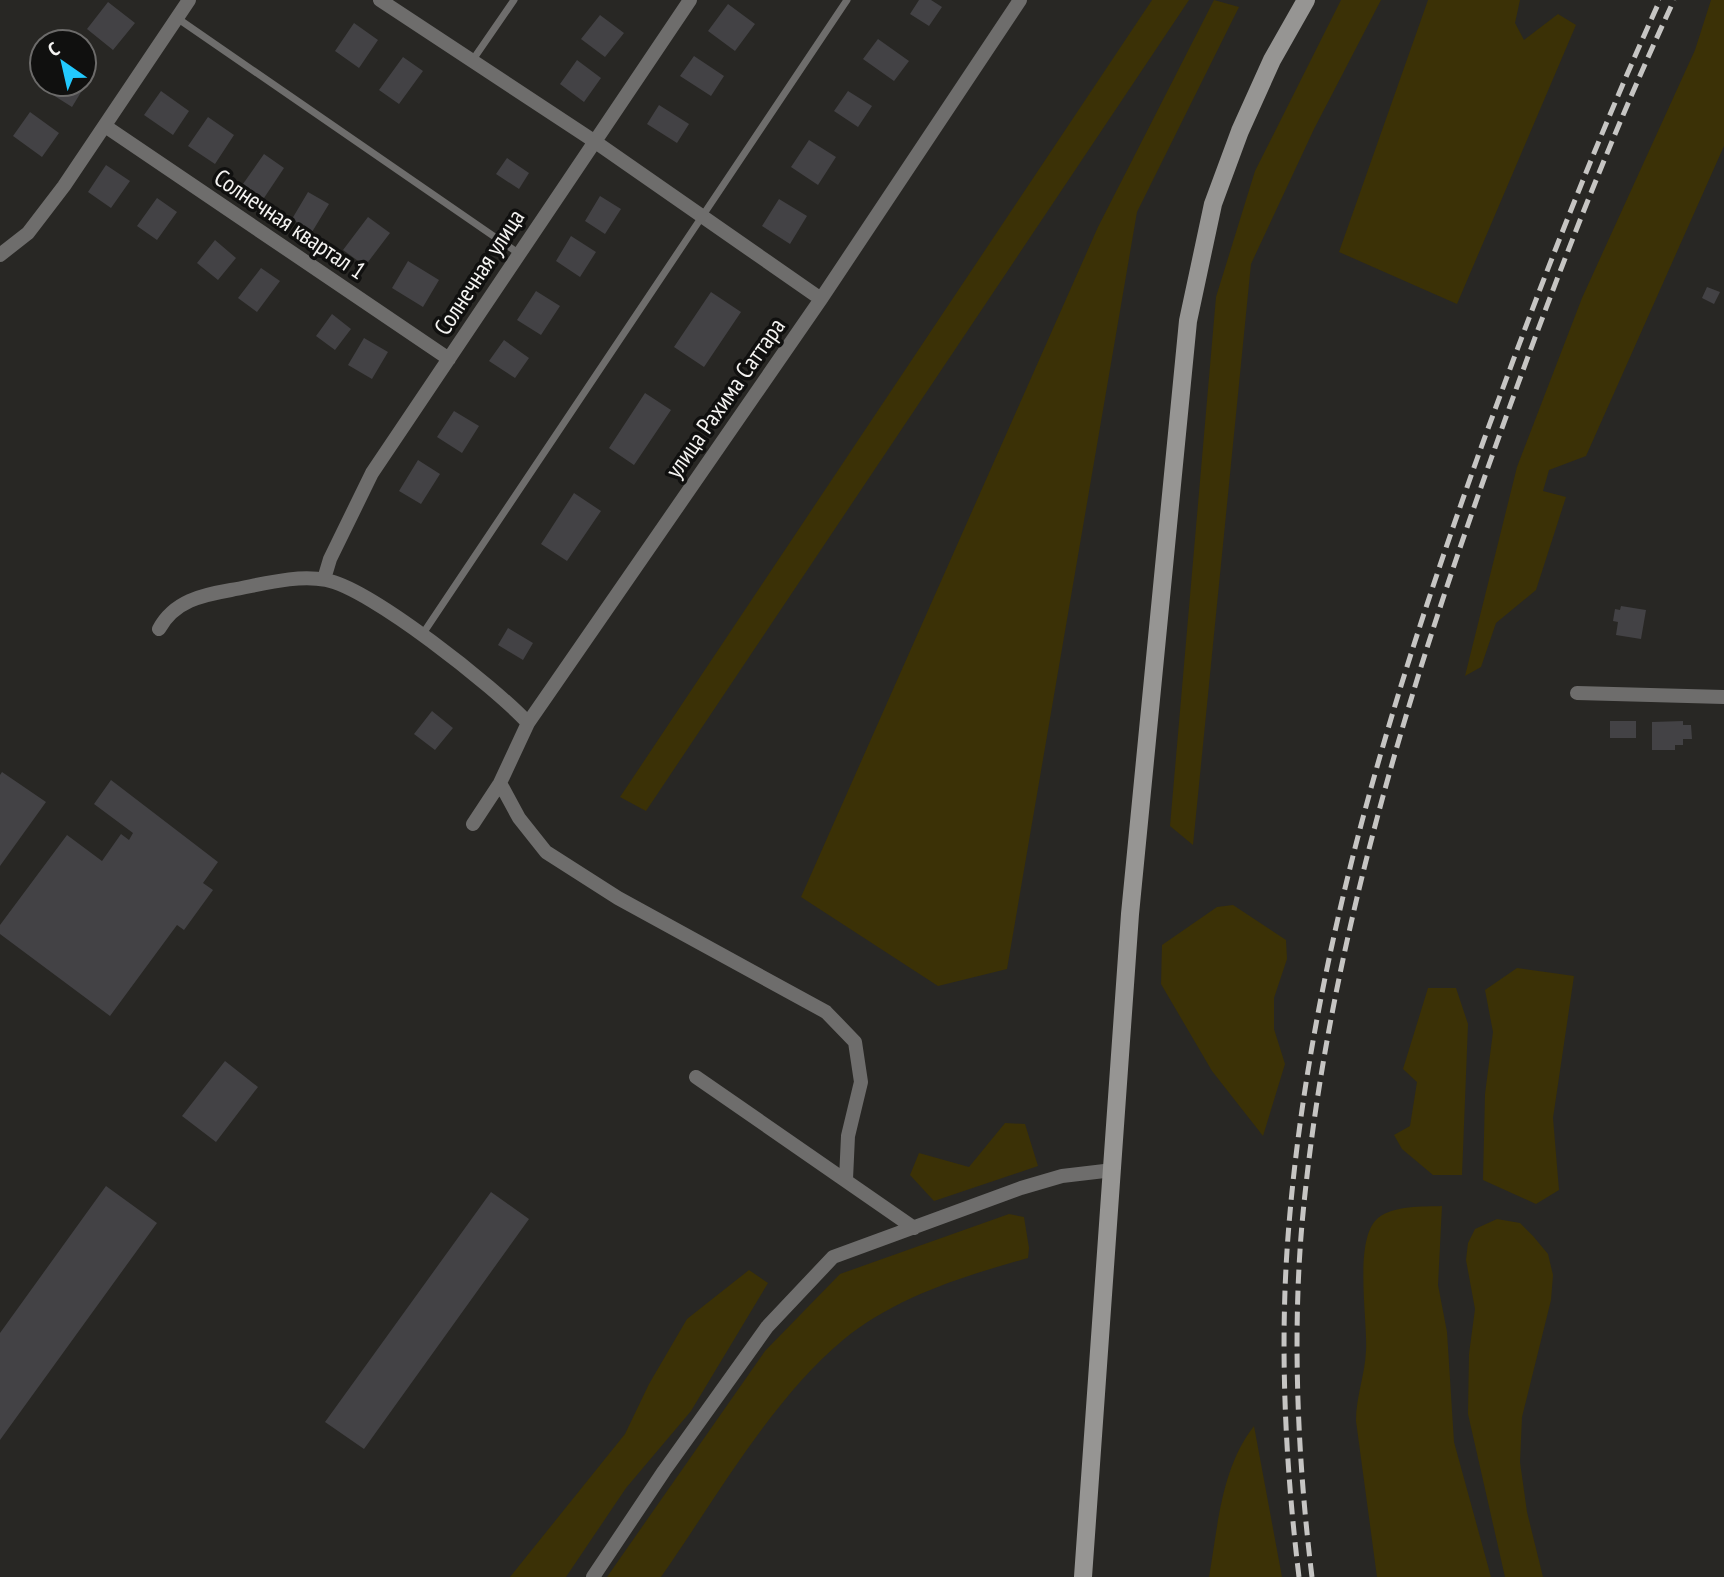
<svg xmlns="http://www.w3.org/2000/svg" width="1724" height="1577" viewBox="0 0 1724 1577" font-family="'PT Sans Narrow',sans-serif">
<style>
.green{fill:#3b3106}
.building{fill:#434245}
.lines{fill:none;stroke-linecap:round;stroke-linejoin:round}
.service{stroke:#6e6d6c;stroke-width:7}
.minor{stroke:#6e6d6c;stroke-width:14}
.secondary{stroke:#969593;stroke-width:18}
.rail{stroke:#c6c5c3;stroke-width:5;stroke-dasharray:14 7;stroke-linecap:butt}
.labels{text-anchor:middle;dominant-baseline:central;stroke-width:7;stroke-linejoin:round;paint-order:stroke}
.street-label{font-size:24px;fill:#f5f4f2;stroke:#10100f}
</style>
<rect width="100%" height="100%" fill="#282724"/>
<path class="green" d="M1152,0H1189L646,811L620,797Z
M1214,0L1239,7L1137,212L1007,969L938,986L801,897L1098,227Z
M1341,0H1381L1314,129L1251,264L1193,845L1170,826L1216,297L1255,171Z
M1428,0H1520L1515,23L1524,40L1558,14L1576,25L1457,304L1339,252Z
M1711,0H1724V146L1586,456L1549,470L1543,491L1566,497L1536,590L1496,623L1481,667L1465,676L1517,467L1582,298L1695,50Z
M1233,905L1286,940L1287,959L1274,998V1029L1285,1064L1263,1136L1212,1071L1161,984L1162,945L1217,907Z
M1517,968L1574,976L1553,1118L1559,1190L1536,1204L1483,1180L1485,1094L1493,1032L1485,990Z
M1428,988H1456L1468,1024L1462,1175H1433L1402,1149L1394,1135L1410,1126L1417,1082L1403,1069Z
M1005,1123L1025,1124L1038,1166L934,1201L910,1175L919,1153L969,1167Z
M1442,1206L1438,1285L1447,1332L1454,1442L1491,1577H1377L1356,1421C1356,1396 1365,1375 1366,1351C1368,1320 1353,1239 1378,1218C1394,1205 1423,1207 1442,1206Z
M1009,1214L1024,1217L1029,1248L1028,1258C964,1276 895,1297 843,1340C771,1400 715,1500 661,1577H607L765,1351L840,1274Z
M1497,1219L1520,1223L1533,1236L1548,1254L1553,1275L1551,1300L1522,1417L1520,1462L1527,1512L1543,1577H1505L1468,1414L1469,1354L1475,1309L1466,1260L1468,1243L1475,1229Z
M749,1270L768,1283L691,1411L626,1488L566,1577H510L625,1434L649,1384L687,1319Z
M1254,1426L1282,1577H1209C1218,1526 1221,1468 1254,1426Z"/>
<path class="building" d="M919,0H931L942,7L929,26L910,14Z
M108,2L135,23L113,50L87,29Z
M728,4L755,24L735,51L708,31Z
M600,15L624,33L605,57L581,39Z
M354,23L378,40L359,68L335,51Z
M878,39L909,61L894,81L863,59Z
M694,56L724,76L711,96L680,76Z
M403,57L423,71L399,104L379,90Z
M577,60L601,78L584,102L560,84Z
M60,84H86L72,107L53,95Z
M161,91L189,111L173,135L144,115Z
M848,91L872,106L858,127L834,111Z
M659,105L689,124L677,143L647,124Z
M30,112L59,133L42,157L13,136Z
M208,117L234,135L215,164L188,146Z
M809,140L836,157L818,185L791,167Z
M264,154L284,168L264,198L243,184Z
M507,158L529,173L519,189L496,174Z
M106,165L130,181L111,208L88,192Z
M308,192L329,204L312,232L292,219Z
M600,196L621,209L605,234L585,221Z
M157,198L177,212L157,240L137,226Z
M779,199L807,216L790,244L762,226Z
M368,217L390,233L365,266L343,250Z
M571,236L596,252L580,277L556,261Z
M215,240L236,258L218,280L197,263Z
M408,261L439,280L423,307L392,288Z
M261,268L280,281L257,312L238,298Z
M1707,287L1720,292L1714,304L1702,298Z
M536,291L560,306L541,335L517,320Z
M711,292L741,312L704,367L674,347Z
M332,314L351,329L335,350L316,336Z
M364,338L388,352L372,379L348,365Z
M504,340L529,358L515,378L489,361Z
M645,393L671,410L634,465L609,448Z
M454,411L479,426L462,453L437,437Z
M418,460L440,474L421,504L399,491Z
M574,493L601,511L567,561L541,544Z
M1621,606L1646,610L1641,639L1616,635L1618,622L1613,621L1615,609L1620,610Z
M508,628L533,643L523,660L498,645Z
M432,711L453,728L435,750L414,734Z
M1610,721H1636V738H1610Z
M1683,721V725H1691L1692,739H1683V745H1675V750H1652V722Z
M2,772L46,802L0,866V775Z
M111,780L218,862L203,883L213,890L184,930L177,925L110,1016L0,934V925L67,835L102,861L121,834L129,840L133,833L94,804Z
M225,1061L258,1087L216,1142L182,1116Z
M106,1186L157,1223L0,1440V1333Z
M491,1192L529,1219L364,1449L325,1422Z"/>
<g class="lines">
<path class="service" d="M177,18L518,253
M472,61L514,0
M422,635L847,0"/>
<path class="minor" d="M380,0L594,141L821,299
M105,126L449,359
M0,255L28,233L64,186L189,0
M324,579L330,559L372,473L690,0
M159,629C174,601 202,595 231,590C260,585 296,574 326,580C370,588 496,688 528,723
M1577,693L1724,697
M500,783L519,818L546,852L618,898L826,1012L855,1042L861,1082L848,1136L846,1179
M473,824L500,783L528,723L821,299L1020,0
M696,1077L914,1228
M593,1577L664,1471L767,1327L833,1257L1021,1188L1062,1176L1113,1170"/>
<path class="secondary" d="M1083,1577L1130,914L1188,321L1213,204L1240,131L1272,60L1306,0"/>
<path class="rail" d="M1299,1577C1285,1461 1279,1341 1289,1224C1311,961 1389,706 1477,459C1533,304 1592,150 1660,0
M1312,1577C1298,1463 1292,1339 1302,1224C1326,961 1403,706 1491,459C1546,304 1605,149 1674,0"/>
</g>
<g class="labels">
<g class="street-label">
<text transform="translate(290 224) rotate(34)">Солнечная квартал 1</text>
<text transform="translate(479 272) rotate(-57)">Солнечная улица</text>
<text transform="translate(725 398) rotate(-55)">улица Рахима Саттара</text>
</g>
</g>
<g transform="translate(63 63) rotate(326)"><circle r="33" fill="#10100f" stroke="#6c6b6a" stroke-width="2"/>
<path d="M0-5L12 26L0 18L-12 26Z" fill="#22c9fe"/>
<text y="-10" font-size="19" font-weight="bold" text-anchor="middle" fill="#f5f4f2">С</text>
</g>
</svg>
